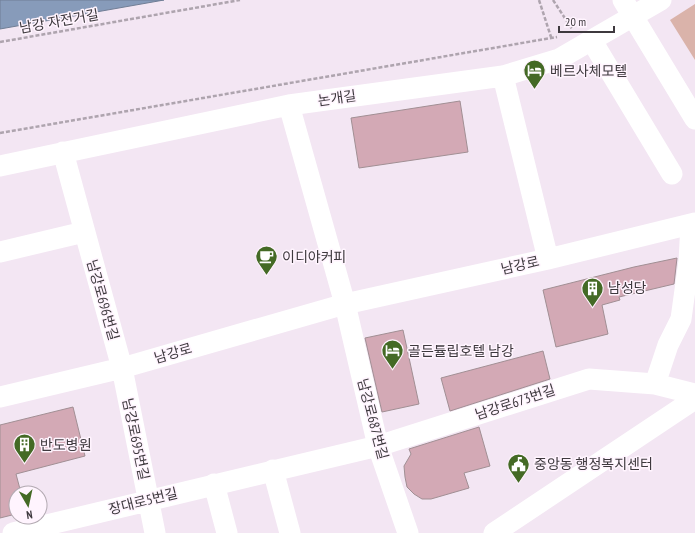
<svg xmlns="http://www.w3.org/2000/svg" width="695" height="533" viewBox="0 0 695 533" font-family="'PT Sans Narrow','Noto Sans KR',sans-serif">
<style>
.green{fill:#dab3aa}
.water{fill:#879bba;stroke:#717e95}
.building{fill:#d3a9b5;stroke:#a18f94}
.lines{fill:none;stroke-linecap:round;stroke-linejoin:round}
.path{stroke:#aea4ae;stroke-width:2.5;stroke-dasharray:4 2;stroke-linecap:butt}
.minor{stroke:#fff;stroke-width:21}
.labels{text-anchor:middle;dominant-baseline:central;stroke-width:3;stroke-linejoin:round;paint-order:stroke}
.street-label{font-size:14px;fill:#3e393e;stroke:#fff4fe}
.poi-label{font-size:14px;fill:#3e393e;stroke:#fff4fe;text-anchor:start}
</style>
<rect width="100%" height="100%" fill="#f3e6f3"/>
<path class="green" d="M695,4V60L670,20Z"/>
<path class="water" d="M0,0H164L0,29Z"/>
<path class="building" d="M460,101L468,152L359,168L351,118Z
M677,258L674,284L619,297L620,300L602,305L608,334L556,347L543,290L634,267Z
M403,330L419,404L382,412L365,338Z
M543,351L550,379L450,411L441,378Z
M73,407L85,456L16,474L21,493H16V514L0,518V425Z
M479,427L490,466L464,473L469,488L431,499H422L414,494L407,487L405,477L404,466L411,454L409,449Z"/>
<g class="lines">
<path class="path" d="M539,0L551,37
M553,0L572,29
M0,42L240,0
M0,133L557,37"/>
<path class="minor" d="M623,0L695,119
M592,41L672,174
M503,76L548,259
M289,105L345,304L378,446L408,533
M63,152L122,368L155,533
M0,166L289,105L503,76L559,59L661,0
M0,252L84,232
M655,384L668,345L681,319L689,261L691,224
M0,397L122,368L345,304L548,259L695,223
M273,470L290,533
M214,484L227,533
M13,533L378,446L589,379L655,384L695,394
M494,533L695,399"/>
</g>
<defs>
<symbol id="hotel-pin" viewBox="-11 -11 22 30"><path d="M0 17L-7.5 6A9.5 9.5 0 1 1 7.5 6Z" fill="#446a25" stroke="#fff4fe"/><path d="M-6-4.5h1.5V1H6V5H4.5V3h-9V5H-6ZM-4 0a1.8 1.8 0 1 1 3.6 0ZM.5 0V-2.5h3Q6-2.5 6 0Z" fill="#fff"/></symbol>
<symbol id="cafe-pin" viewBox="-11 -11 22 30"><path d="M0 17L-7.5 6A9.5 9.5 0 1 1 7.5 6Z" fill="#446a25" stroke="#fff4fe"/><path d="M-5.5-4.5H6V0H3Q3 3.5 0 3.5H-2.5Q-5.5 3.5-5.5 0ZM3-3.2v2h1.7v-2ZM-6 4.5H4V6H-6Z" fill="#fff"/></symbol>
<symbol id="building-pin" viewBox="-11 -11 22 30"><path d="M0 17L-7.5 6A9.5 9.5 0 1 1 7.5 6Z" fill="#446a25" stroke="#fff4fe"/><path d="M-4-6H4V6H1V3H-1V6H-4ZM-2.5-4.3h1.7v1.8h-1.7ZM.8-4.3h1.7v1.8H.8ZM-2.5-1h1.7V.8h-1.7ZM.8-1h1.7V.8H.8Z" fill="#fff"/></symbol>
<symbol id="civic-pin" viewBox="-11 -11 22 30"><path d="M0 17L-7.5 6A9.5 9.5 0 1 1 7.5 6Z" fill="#446a25" stroke="#fff4fe"/><path d="M-.6-6.5H3V-4.5H.6V-3L4-1V1h2V6H-6V1h2V-1L-.6-3ZM-1.2 2.5V6h2.4V2.5Z" fill="#fff"/></symbol>
</defs>
<g fill-rule="evenodd">
<use href="#hotel-pin" x="522" y="58" width="25" height="34"/>
<use href="#cafe-pin" x="254" y="244" width="25" height="34"/>
<use href="#building-pin" x="580" y="276" width="25" height="34"/>
<use href="#hotel-pin" x="380" y="338" width="25" height="34"/>
<use href="#building-pin" x="12" y="432" width="25" height="34"/>
<use href="#civic-pin" x="506" y="452" width="25" height="34"/>
</g>
<g class="labels">
<g class="street-label">
<text transform="translate(59 21) rotate(-10)">남강 자전거길</text>
<text transform="translate(337 98) rotate(-8)">논개길</text>
<text transform="translate(520 265) rotate(-13)">남강로</text>
<text transform="translate(103 300) rotate(74)">남강로696번길</text>
<text transform="translate(173 353) rotate(-16)">남강로</text>
<text transform="translate(515 402) rotate(-18)">남강로673번길</text>
<text transform="translate(373 419) rotate(75)">남강로687번길</text>
<text transform="translate(136 439) rotate(78)">남강로695번길</text>
<text transform="translate(143 501) rotate(-14)">장대로5번길</text>
</g>
<g class="poi-label">
<text x="550" y="71">베르사체모텔</text>
<text x="282" y="257">이디야커피</text>
<text x="608" y="288">남성당</text>
<text x="408" y="351">골든튤립호텔 남강</text>
<text x="40" y="445">반도병원</text>
<text x="534" y="464">중앙동 행정복지센터</text>
</g>
</g>
<g transform="translate(28 505) rotate(171)"><circle r="19" fill="#fff4fe" stroke="#b2a9b1"/>
<path d="M0-3L7 15L0 10L-7 15Z" fill="#446a25"/>
<text y="-6" font-size="11" font-weight="bold" text-anchor="middle" fill="#3e393e">N</text>
</g>
<path d="M559 26v6h55v-6" fill="none" stroke="#3e393e" stroke-width="2"/>
<text x="565" y="26" font-size="12" fill="#3e393e" stroke="#fff4fe" stroke-width="3" paint-order="stroke">20 m</text>
</svg>
